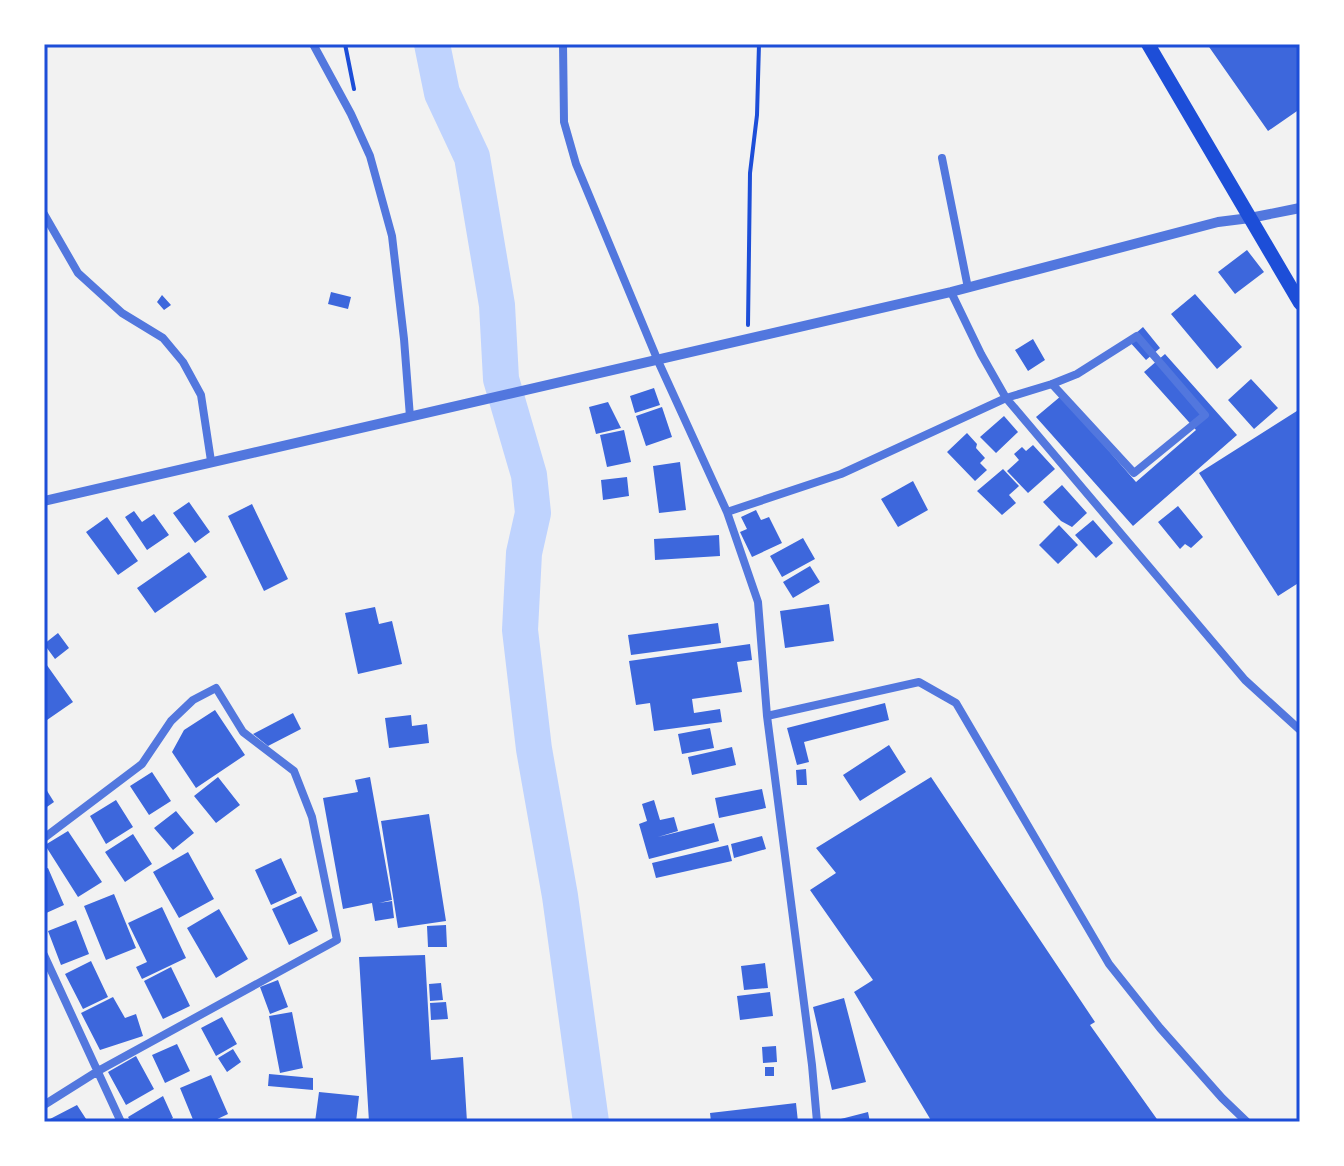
<svg xmlns="http://www.w3.org/2000/svg" width="1344" height="1166" viewBox="0 0 1344 1166" font-family="'PT Sans Narrow',sans-serif">
<style>
.lines{fill:none;stroke-linecap:round;stroke-linejoin:round}
.river{stroke:#bfd3fe;stroke-width:36}
.building{fill:#3d67dc}
.path{stroke:#1d4ed8;stroke-width:4}
.minor{stroke:#5277de;stroke-width:8}
.tertiary{stroke:#5277de;stroke-width:10}
.primary{stroke:#1d4ed8;stroke-width:14}
.neatline{fill:none;stroke:#1d4ed8;stroke-width:3}
</style>
<rect width="100%" height="100%" fill="#f2f2f2"/>
<g class="lines">
<path class="river" d="M432,44L442,93L472,157L497,305L501,379L529,475L533,513L524,553L520,630L534,749L560,896L591,1122"/>
</g>
<path class="building" d="M1207,44H1300V109L1268,131Z
M1247,250L1264,272L1235,294L1218,272Z
M331,292L351,297L348,309L328,304Z
M1195,294L1242,347L1217,369L1171,314Z
M162,295L171,305L164,310L157,302Z
M1143,327L1160,348L1146,360L1128,340Z
M1033,339L1045,360L1028,371L1015,350Z
M1165,354L1237,435L1133,526L1036,417L1061,396L1136,482L1196,430L1144,372Z
M1251,379L1278,408L1254,429L1228,400Z
M654,388L660,405L635,413L630,396Z
M608,402L621,428L596,434L589,407Z
M662,407L672,437L646,446L636,416Z
M1300,409V582L1278,596L1199,473Z
M1004,416L1018,432L996,453L980,437Z
M624,430L631,462L607,467L600,435Z
M967,433L977,444L976,448L985,458L980,463L987,470L975,481L947,452Z
M1033,445L1055,469L1028,493L1007,471L1019,460L1014,454L1022,447L1026,451Z
M680,462L686,510L659,513L653,466Z
M1003,469L1019,486L1009,495L1016,503L1002,515L977,491Z
M627,477L629,496L603,500L601,480Z
M913,481L928,510L898,527L881,499Z
M1062,485L1087,513L1072,527L1061,521L1043,502Z
M189,502L210,532L195,543L173,513Z
M252,504L288,579L264,591L228,516Z
M1178,506L1203,537L1191,548L1185,544L1180,549L1158,522Z
M756,510L761,520L769,517L782,543L752,557L740,532L747,529L741,517Z
M134,511L142,522L154,514L169,535L147,550L125,517Z
M107,517L138,561L118,575L86,532Z
M1093,520L1113,543L1096,558L1075,535Z
M1059,525L1078,545L1058,564L1039,545Z
M719,535L720,556L655,560L654,539Z
M803,538L815,559L782,577L770,556Z
M189,552L207,577L155,613L137,588Z
M810,566L820,582L793,598L783,582Z
M829,604L834,641L785,648L780,611Z
M375,607L379,624L392,621L402,664L358,674L345,613Z
M718,623L721,643L631,655L628,635Z
M58,633L69,648L55,659L44,644Z
M750,644L752,660L737,662L742,692L692,699L694,713L720,709L722,722L654,731L650,703L636,705L629,661Z
M44,661L73,702L47,720L44,716Z
M885,703L889,720L804,742L809,762L797,765L787,728Z
M215,710L245,755L196,788L172,752L184,730Z
M293,713L301,729L268,746L253,734Z
M411,715L412,726L427,724L429,743L389,748L385,718Z
M710,728L714,748L682,754L678,734Z
M889,745L906,772L860,801L843,775Z
M732,747L736,765L692,775L688,757Z
M806,769L807,785H797L796,770Z
M152,772L171,801L149,815L130,786Z
M218,777L240,805L216,823L194,796Z
M370,777L392,900L379,903L392,901L394,918L375,921L372,903L343,909L323,798L358,792L355,780Z
M931,777L1095,1022L1090,1025L1159,1122H932L854,992L873,980L810,890L836,873L816,848Z
M44,786L54,802L44,809Z
M762,789L766,808L719,818L715,798Z
M116,800L133,827L106,844L90,816Z
M654,800L660,820L674,817L678,831L658,837L714,823L719,841L649,859L639,824L647,821L642,804Z
M176,811L194,833L173,850L154,828Z
M429,814L446,921L398,928L381,821Z
M68,831L102,882L78,897L45,845Z
M133,834L152,864L125,882L105,852Z
M762,836L766,849L734,858L731,844Z
M728,845L732,861L656,878L652,863Z
M188,852L214,899L179,918L153,872Z
M281,858L297,893L271,905L255,870Z
M48,868L64,905L44,914V869Z
M114,894L136,948L106,960L84,906Z
M301,896L318,931L289,945L272,909Z
M162,907L186,958L142,979L136,967L147,962L128,923Z
M219,909L248,959L216,978L187,928Z
M76,920L89,954L61,965L48,931Z
M446,925L447,947H428L427,926Z
M425,955L431,1060L463,1057L467,1122H369L359,957Z
M91,961L108,997L83,1009L65,974Z
M765,963L768,988L744,990L741,966Z
M171,967L190,1006L163,1019L144,981Z
M278,980L288,1007L270,1014L260,987Z
M441,983L443,1000L430,1001L429,984Z
M770,992L773,1016L740,1020L737,996Z
M113,997L125,1018L136,1014L143,1036L100,1050L81,1013Z
M844,998L866,1082L832,1090L813,1007Z
M446,1002L448,1019L431,1020L430,1003Z
M292,1012L303,1068L280,1073L269,1016Z
M222,1017L237,1044L216,1056L201,1028Z
M177,1044L190,1071L165,1083L152,1055Z
M776,1046L777,1062L763,1063L762,1047Z
M233,1049L241,1062L227,1072L218,1058Z
M136,1056L154,1089L126,1105L108,1072Z
M765,1067H774V1076H765Z
M269,1074L313,1078V1090L268,1086Z
M211,1075L228,1114L211,1122H194L180,1088Z
M319,1092L359,1096L356,1122H315Z
M163,1096L173,1118L166,1122H131L128,1117Z
M796,1103L798,1122H711L710,1113Z
M77,1105L88,1122H52L50,1119Z
M868,1112L870,1122H833V1121Z"/>
<g class="lines">
<path class="path" d="M345,44L354,89
M748,325L750,173L757,115L759,44"/>
<path class="minor" d="M313,44L351,114L370,156L392,236L404,339L410,417
M563,44L564,122L576,164L658,361L727,512L758,602L767,716L812,1065L817,1122
M942,158L968,288
M44,214L78,273L122,313L163,338L183,362L201,395L211,461
M951,292L981,354L1006,398L1245,680L1300,730
M727,512L841,474L1006,398L1052,384L1077,374L1137,336L1205,415L1134,473L1052,384
M767,716L919,682L956,703L1109,964L1160,1028L1222,1098L1247,1122
M44,838L142,764L171,721L193,700L216,688L243,732L294,771L312,817L337,940L98,1071L44,1105
M44,955L121,1122"/>
<path class="tertiary" d="M44,501L951,292L1218,222L1250,218L1300,208"/>
<path class="primary" d="M1148,44L1300,303"/>
</g>
<rect width="1344" height="1166" fill="none" stroke="#ffffff" stroke-width="92"/>
<rect x="46" y="46" width="1252" height="1074" class="neatline"/>
</svg>
